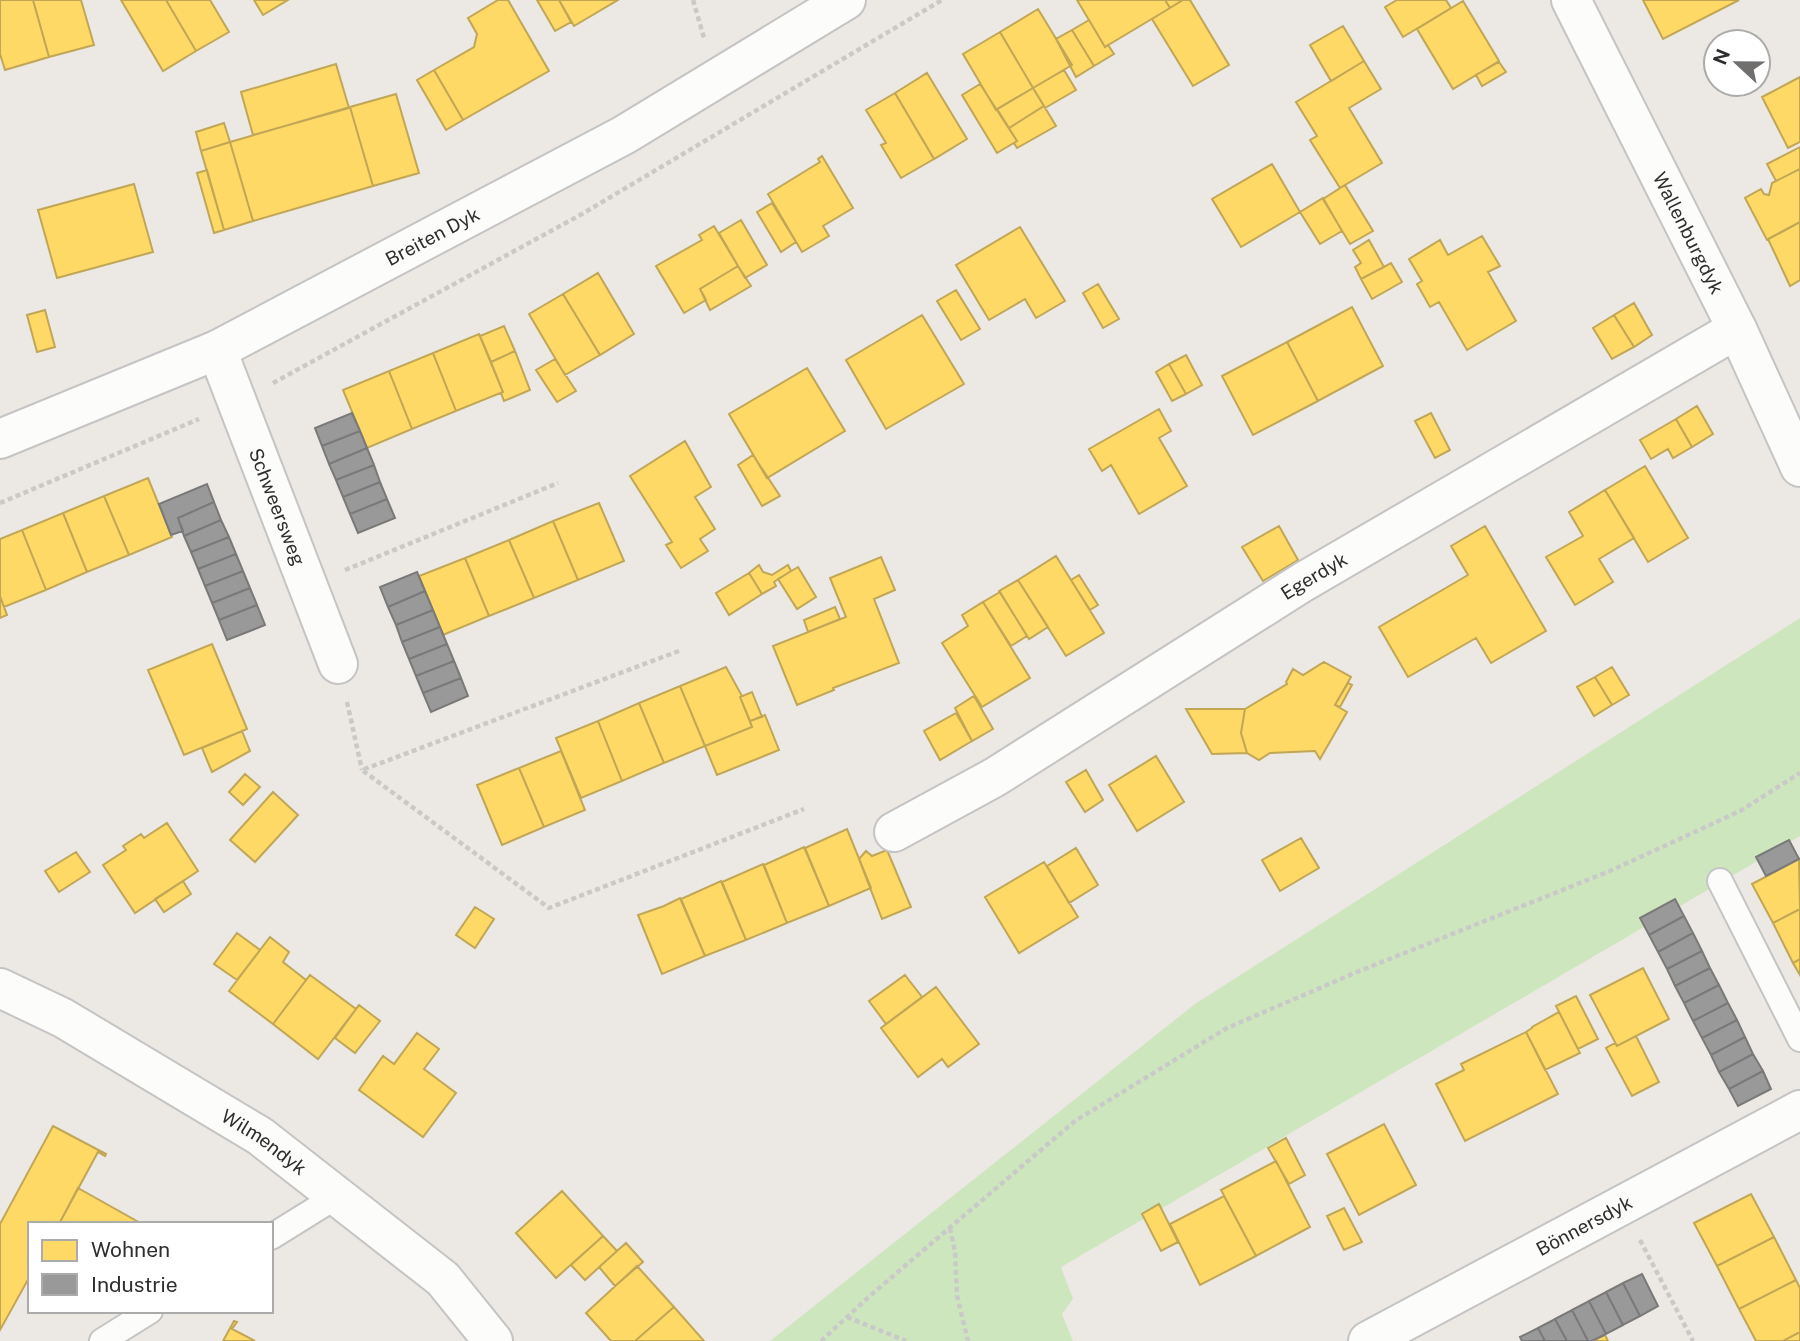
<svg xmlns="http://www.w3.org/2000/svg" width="1800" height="1341" viewBox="0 0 1800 1341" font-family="'Public Sans',sans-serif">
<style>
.green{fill:#cee6be}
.homes{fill:#ffd966;stroke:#c0a655;stroke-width:2}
.industry{fill:#999;stroke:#797979;stroke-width:2}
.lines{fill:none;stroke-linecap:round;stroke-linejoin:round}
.service-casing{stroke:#c5c4c5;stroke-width:28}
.minor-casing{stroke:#c5c4c5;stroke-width:42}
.path{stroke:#c9c9c8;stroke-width:4.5;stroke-dasharray:5 3.5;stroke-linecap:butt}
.service{stroke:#fcfcfb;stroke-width:24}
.minor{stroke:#fcfcfb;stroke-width:38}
.labels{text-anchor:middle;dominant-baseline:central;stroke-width:7;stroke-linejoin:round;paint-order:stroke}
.street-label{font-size:19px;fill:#2e2e2e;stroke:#fff}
</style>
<rect width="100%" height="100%" fill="#ece8e4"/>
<path class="green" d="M1800,618V836L1061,1267L1073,1299L1062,1314L1073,1341H770L1195,1004Z"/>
<path class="homes" d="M0,0H33L49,57L5,70L0,54Z
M33,0H81L94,45L49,57Z
M121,0H166L196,51L163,71Z
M166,0H210L229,32L196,51Z
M254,0H288L263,15Z
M498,0H508L549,71L463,120L434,70L474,47L477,34L468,18Z
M537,0H559L571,22L555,31Z
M559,0H618L574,26Z
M1077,0H1165L1170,8L1105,47Z
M1165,0H1183L1170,8Z
M1183,0H1190L1229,65L1193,86L1152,19Z
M1397,0H1446L1451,8L1403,37L1385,7Z
M1643,0H1739L1663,39Z
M1463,1L1499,61L1453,89L1417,29Z
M1038,9L1072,65L1033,88L1000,32Z
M1089,20L1105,47L1108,45L1114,54L1094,66L1072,30Z
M1343,26L1364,61L1331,81L1310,45Z
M1072,30L1094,66L1076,77L1056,39Z
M1000,32L1033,88L996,110L963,54Z
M1364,61L1381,89L1349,108L1382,163L1340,188L1310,140L1317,136L1296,102Z
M1499,62L1506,72L1482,86L1476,75Z
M336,64L349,108L253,135L241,92Z
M434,70L463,120L446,130L417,80Z
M1064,70L1076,90L1045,108L1033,88Z
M927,73L967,139L934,159L895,93Z
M1800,77V142L1788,148L1762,97Z
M980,84L1017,141L997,153L962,95Z
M1033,88L1044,106L1009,128L997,109Z
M895,93L934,159L901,178L881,145L886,143L866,110Z
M396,94L419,173L373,186L350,107Z
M1044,106L1056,126L1017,148L1014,143L1017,141L1009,128Z
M350,107L373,186L253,221L230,142Z
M224,123L230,142L201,151L196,132Z
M230,142L253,221L224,230L201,151Z
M1800,147V169L1776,181L1767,164Z
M822,156L853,208L823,226L829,236L802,252L768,194L820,162L818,159Z
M1272,164L1300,212L1241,247L1212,199Z
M1800,169V222L1767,240L1745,198L1761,189L1764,194L1769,195L1772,183Z
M207,170L224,230L214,233L197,173Z
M134,184L153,252L57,278L38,210Z
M1345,185L1373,231L1350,244L1323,199Z
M1323,198L1342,231L1320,244L1300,212Z
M772,203L796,242L781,252L757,212Z
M741,220L767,265L745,278L719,233Z
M1800,222V280L1790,286L1768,239Z
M714,226L738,266L700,289L706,300L684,313L656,266L702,240L699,235Z
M1020,227L1065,301L1036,318L1025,299L989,320L956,265Z
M1482,236L1500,266L1488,272L1516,321L1467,350L1439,302L1430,307L1417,284L1422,281L1409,259L1440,240L1448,255Z
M1369,240L1384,267L1361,279L1355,267L1361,263L1353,250Z
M1391,263L1402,282L1372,299L1361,279Z
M738,266L751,286L710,310L700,289Z
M598,273L634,334L600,355L563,294Z
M1098,284L1119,319L1103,328L1083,293Z
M956,290L980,329L961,340L937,301Z
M563,294L600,355L565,375L529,314Z
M1634,303L1652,335L1634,347L1614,315Z
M1352,307L1383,366L1318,401L1287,342Z
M45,310L55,347L37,352L27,315Z
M922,315L964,384L886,429L846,360Z
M1614,315L1634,347L1612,359L1593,328Z
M504,326L515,351L491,362L480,336Z
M479,334L503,392L456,411L433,353Z
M1287,342L1318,401L1253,435L1222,376Z
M515,351L530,390L504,401L501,393L503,392L491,362Z
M433,353L456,411L412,429L389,371Z
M1186,355L1202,385L1186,394L1169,364Z
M555,359L576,391L557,402L536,370Z
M1169,364L1186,394L1172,401L1156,372Z
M807,368L845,431L767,478L729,414Z
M389,371L412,429L367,448L343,390Z
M1697,406L1713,434L1692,447L1676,419Z
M1159,409L1171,431L1159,438L1187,486L1139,514L1111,465L1102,471L1089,449Z
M1431,413L1450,450L1435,458L1415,421Z
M1676,419L1692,447L1673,458L1668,449L1651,459L1640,440Z
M685,441L711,487L695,497L715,529L700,539L708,551L681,568L666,545L672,542L630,476Z
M753,455L780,496L762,506L738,465Z
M1645,466L1688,538L1648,562L1605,490Z
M148,478L172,537L129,555L104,496Z
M1605,490L1634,538L1599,559L1613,582L1575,605L1546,557L1583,536L1569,512Z
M104,496L129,555L87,572L63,513Z
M599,503L624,561L578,580L553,521Z
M63,513L87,572L46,590L22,530Z
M553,521L578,580L534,598L509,540Z
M1279,526L1298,560L1263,581L1242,547Z
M1485,526L1546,631L1491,663L1476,638L1408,677L1379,627L1468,575L1451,546Z
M22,530L46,590L4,607L0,596V539Z
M509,540L534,598L489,616L465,558Z
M1056,556L1104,633L1066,656L1018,580Z
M881,557L895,590L874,599L899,663L833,688L834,690L797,705L773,646L846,617L830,578Z
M465,558L489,616L443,635L419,576Z
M759,565L763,572L772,575L788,565L791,571L774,582L776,586L762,594L749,573Z
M798,567L816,597L797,609L778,579Z
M749,573L762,594L729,615L716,593Z
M1079,575L1098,605L1090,610L1071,580Z
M1018,580L1048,627L1029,639L999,591Z
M1000,592L1027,636L1011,646L983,602Z
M0,596L7,615L0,618Z
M983,602L1030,678L982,707L942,643L968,626L962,615Z
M835,607L840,619L808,632L804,620Z
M212,644L247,729L184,755L148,670Z
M1324,662L1351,677L1335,705L1347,712L1320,759L1315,751L1270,753L1259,760L1247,753L1241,733L1245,709L1287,684L1286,682L1293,669L1303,675Z
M726,667L742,696L740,697L752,727L705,746L680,686Z
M1612,667L1629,695L1612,705L1595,677Z
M1595,677L1612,705L1594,716L1577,687Z
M1348,683L1352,685L1340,707L1335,705Z
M680,686L705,746L664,763L639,703Z
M752,692L762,717L750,721L740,697Z
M974,696L993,729L972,741L955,708Z
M639,703L664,763L622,781L598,721Z
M1186,709H1245L1241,733L1247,753L1212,754Z
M956,713L972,741L940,760L924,731Z
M765,715L779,750L717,775L705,746L752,727L750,721Z
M598,721L622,781L581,798L556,738Z
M242,731L250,751L212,772L202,748Z
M561,751L585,810L544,827L519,768Z
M1156,756L1184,802L1137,831L1109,785Z
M519,768L544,827L502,845L477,785Z
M1086,770L1103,800L1085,812L1066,782Z
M245,774L260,787L243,805L229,792Z
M273,792L298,815L255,862L230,840Z
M167,823L198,871L135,913L103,865L126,850L123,846L141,834L144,838Z
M847,829L871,888L829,906L805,848Z
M1301,838L1319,868L1280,891L1262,860Z
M804,847L829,906L787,923L764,865Z
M1076,848L1098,885L1069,903L1047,866Z
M887,850L911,907L882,919L859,859L866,851L872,856Z
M76,852L90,872L59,892L45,871Z
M1799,859L1800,909L1773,923L1752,884Z
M1044,862L1078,917L1019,953L985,897Z
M763,864L787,923L746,940L722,882Z
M183,881L191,894L164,912L155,899Z
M721,881L746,940L705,956L681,899Z
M680,898L705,956L662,974L638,915L664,906Z
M475,907L494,919L475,948L456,935Z
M1800,909V959L1793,963L1773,923Z
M237,933L260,950L237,980L214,964Z
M270,937L289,952L283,962L306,980L273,1024L229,991Z
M1800,959V975L1793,963Z
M1643,968L1669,1019L1617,1046L1590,995Z
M310,975L356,1009L318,1059L273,1024Z
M905,975L922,997L886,1024L869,1001Z
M936,987L979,1044L948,1067L942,1059L918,1077L881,1028Z
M1576,996L1598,1039L1578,1049L1556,1006Z
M359,1005L380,1021L355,1053L335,1038Z
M1559,1012L1580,1053L1545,1070L1526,1032L1532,1028V1027Z
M1526,1032L1558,1094L1465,1141L1436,1084L1464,1070L1461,1064Z
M417,1033L439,1049L424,1069L456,1093L423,1137L359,1090L383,1056L394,1064Z
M1636,1036L1659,1082L1632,1096L1606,1048L1615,1043L1617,1046Z
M1384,1124L1416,1185L1359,1215L1327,1154Z
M53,1126L106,1154L105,1156L98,1152L59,1224H30V1276L0,1330V1224Z
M1286,1138L1305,1175L1289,1184L1268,1148Z
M1276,1161L1310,1227L1256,1256L1221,1190Z
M78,1188L142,1224H59Z
M562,1191L603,1236L556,1278L516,1233Z
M1751,1194L1774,1237L1717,1266L1694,1223Z
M1224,1196L1256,1256L1200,1285L1170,1224Z
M1159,1204L1178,1242L1161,1251L1142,1214Z
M1344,1208L1362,1242L1344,1250L1327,1216Z
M603,1236L617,1251L585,1280L571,1265Z
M1774,1237L1796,1280L1739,1309L1717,1266Z
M626,1243L643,1262L615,1286L599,1267Z
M637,1266L674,1307L635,1341H611L586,1313Z
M1796,1280L1800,1288V1332L1783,1341H1756L1739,1309Z
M674,1307L704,1341H635Z
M234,1321L237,1322L232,1329L255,1341H223Z
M1800,1332V1341H1783Z
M1605,1335L1608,1341H1592Z"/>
<path class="industry" d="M352,413L360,431L322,446L315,428Z
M360,431L367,448L329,464L322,446Z
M367,448L374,465L336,480L329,464Z
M374,465L380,482L343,497L336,480Z
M380,482L387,499L350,514L343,497Z
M207,484L214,502L178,518L183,531L171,535L159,504Z
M387,499L395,518L358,533L350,514Z
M214,502L221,520L184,536L178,518Z
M221,520L229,537L191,552L184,536Z
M229,537L236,554L198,569L191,552Z
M236,554L243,571L205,586L198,569Z
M243,571L250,588L212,603L205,586Z
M417,572L425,591L388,607L380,587Z
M250,588L257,605L219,620L212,603Z
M425,591L433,610L396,625L388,607Z
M257,605L265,625L227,640L219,620Z
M433,610L440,627L402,642L396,625Z
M440,627L447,644L409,659L402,642Z
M447,644L454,661L416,676L409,659Z
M454,661L461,678L423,693L416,676Z
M461,678L468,696L431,712L423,693Z
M1789,840L1799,859L1766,876L1756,857Z
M1675,899L1684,916L1649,935L1640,918Z
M1684,916L1693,933L1658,952L1649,935Z
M1693,933L1702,951L1667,969L1658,952Z
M1702,951L1710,968L1675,986L1667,969Z
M1710,968L1719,985L1684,1003L1675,986Z
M1719,985L1728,1003L1693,1021L1684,1003Z
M1728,1003L1737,1020L1702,1038L1693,1021Z
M1737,1020L1745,1037L1711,1055L1702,1038Z
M1745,1037L1753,1054L1719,1072L1711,1055Z
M1753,1054L1763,1071L1729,1089L1719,1072Z
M1763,1071L1771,1089L1738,1106L1729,1089Z
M1642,1274L1658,1306L1640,1316L1623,1283Z
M1623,1283L1640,1316L1623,1325L1606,1292Z
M1606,1292L1623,1325L1606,1334L1589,1301Z
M1589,1301L1606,1334L1592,1341H1588L1572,1310Z
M1572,1310L1588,1341H1567L1555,1319Z
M1555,1319L1567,1341H1545L1538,1328Z
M1538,1328L1545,1341H1522L1520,1337Z"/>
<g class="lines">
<defs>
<path id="service" d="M1720,881L1800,1039
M271,1237L337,1196
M102,1341L150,1311"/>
<g id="minor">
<path id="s1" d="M1571,0L1737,329L1800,467"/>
<path id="s2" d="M217,350L338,664"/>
<path id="s3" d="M0,439L217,350L624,135L846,0"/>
<path id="s4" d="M894,832L995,777L1303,582L1737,329"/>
<path id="s5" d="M0,988L63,1018L260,1136L443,1279L493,1341"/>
<path id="s6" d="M1368,1341L1800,1110"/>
</g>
</defs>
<use href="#service" class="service-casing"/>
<use href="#minor" class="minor-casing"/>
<path class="path" d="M693,0L704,38
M273,383L582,214L942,0
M0,503L199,419
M345,570L558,483
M679,651L362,770L549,908L804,809
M347,702L362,770
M950,1228L955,1251L957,1296L968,1341
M1640,1240L1693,1341
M847,1317L906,1341
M821,1341L872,1294L1075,1121L1227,1028L1357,972L1610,871L1740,811L1800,773"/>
<use href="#service" class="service"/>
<use href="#minor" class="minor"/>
</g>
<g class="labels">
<g class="street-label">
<text stroke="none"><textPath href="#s1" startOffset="261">Wallenburgdyk</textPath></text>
<text stroke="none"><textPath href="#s3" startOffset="478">Breiten Dyk</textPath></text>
<text stroke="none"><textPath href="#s2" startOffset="168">Schweersweg</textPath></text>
<text stroke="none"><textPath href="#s4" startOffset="492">Egerdyk</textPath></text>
<text stroke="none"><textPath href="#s5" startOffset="306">Wilmendyk</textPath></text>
<text stroke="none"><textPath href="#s6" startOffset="245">Bönnersdyk</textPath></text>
</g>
</g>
<rect x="28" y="1222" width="245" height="91" fill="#ffffff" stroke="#ababab" stroke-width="2"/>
<rect x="42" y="1240" width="35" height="21" fill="#ffd966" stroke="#ababab" stroke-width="2"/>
<text x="91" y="1257" font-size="21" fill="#2e2e2e">Wohnen</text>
<rect x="42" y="1274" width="35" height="21" fill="#999999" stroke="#ababab" stroke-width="2"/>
<text x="91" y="1292" font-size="21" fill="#2e2e2e">Industrie</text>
<g transform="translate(1737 63) rotate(292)"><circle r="33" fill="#ffffff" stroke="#ababab" stroke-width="2"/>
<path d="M0-5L12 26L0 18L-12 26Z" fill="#706f6e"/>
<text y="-10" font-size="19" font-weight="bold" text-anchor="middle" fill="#2e2e2e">N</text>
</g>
</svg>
